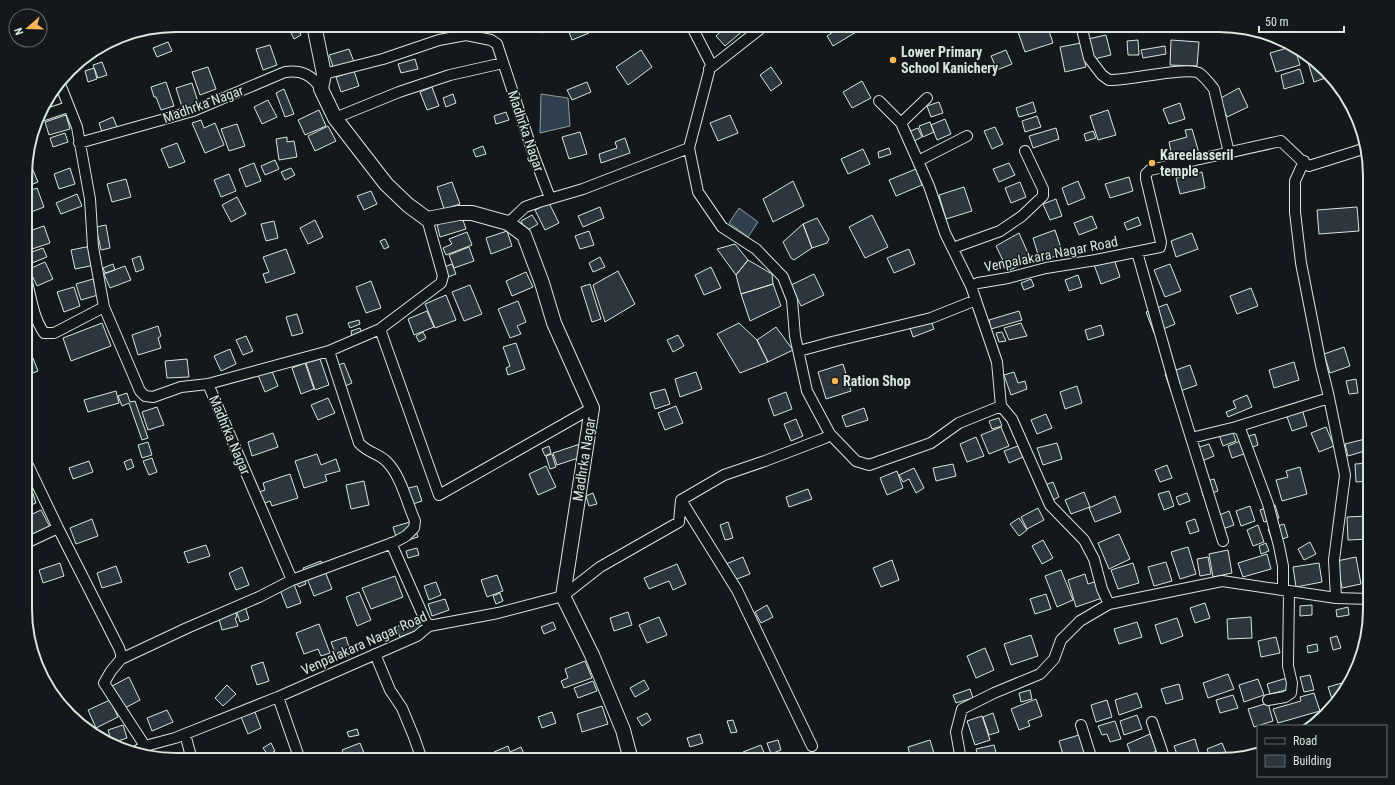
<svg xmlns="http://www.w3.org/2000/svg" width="1395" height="785" viewBox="0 0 1395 785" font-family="'Roboto Condensed',sans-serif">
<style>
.water{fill:#2f3f4d;stroke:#939e99}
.building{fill:#2c363c;stroke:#d8e6dc}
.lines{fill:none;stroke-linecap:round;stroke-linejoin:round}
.street-casing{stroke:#d8e6dc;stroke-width:12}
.secondary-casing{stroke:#d8e6dc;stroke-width:16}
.street{stroke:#14181c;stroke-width:10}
.secondary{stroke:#14181c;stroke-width:14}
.poi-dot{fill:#ffb74d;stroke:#14181c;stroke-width:1.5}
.labels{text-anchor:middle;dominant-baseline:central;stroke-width:3;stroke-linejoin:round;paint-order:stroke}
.poi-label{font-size:14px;font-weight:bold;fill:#d8e6dc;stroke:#14181c;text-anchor:start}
.street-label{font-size:14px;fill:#d8e6dc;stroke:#14181c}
.rim{fill:none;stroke:#d8e6dc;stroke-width:2}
</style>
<rect width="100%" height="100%" fill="#14181c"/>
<path class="water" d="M541,94L568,98L570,126L540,133Z
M739,208L758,222L748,237L729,223Z"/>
<path class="building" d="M410,25H420V27L411,29Z
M506,25H518L519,28L507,30Z
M545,25H552L554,29L542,33L541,26Z
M571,25H586L589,33L572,40L567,27Z
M637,25H650L641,31Z
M728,25H741L745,29L725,46L716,36Z
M837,25H852L856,32L833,46L827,36L839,28Z
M1040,25H1047L1053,43L1025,52L1018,32Z
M1149,25H1159V29L1150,31Z
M297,27L301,35L294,39L290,31Z
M1106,35L1111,55L1094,59L1088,39Z
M1270,35L1283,41L1272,43Z
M1138,40L1139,55H1128L1127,41Z
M1171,40L1199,42L1197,66L1170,65Z
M168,42L172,51L157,57L153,48Z
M1081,43L1086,67L1065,72L1060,47Z
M270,45L277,65L263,70L256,49Z
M1165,46L1166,54L1143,58L1141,50Z
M1294,46L1300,65L1276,72L1270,53Z
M349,49L354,62L334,69L329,55Z
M641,50L652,67L628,85L616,67Z
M1006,50L1012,64L997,70L991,56Z
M1306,56L1328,77L1314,82Z
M415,59L418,69L401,73L398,64Z
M102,62L107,75L98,78L93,65Z
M208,67L216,89L200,95L192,72Z
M771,67L782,83L771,91L760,75Z
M94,68L97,79L88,82L85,71Z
M1300,69L1304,83L1284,89L1281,75Z
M354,71L359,86L341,92L336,77Z
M862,81L871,98L852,108L843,92Z
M166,82L174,106L161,110L156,97H154L151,87Z
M587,82L591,92L572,100L567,90Z
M192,83L199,105L183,110L176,88Z
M432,87L439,106L427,110L420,92Z
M1239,88L1248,107L1227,117L1219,99Z
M284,89L294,114L285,117L276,93Z
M453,94L456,103L446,107L443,98Z
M268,100L277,117L262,124L254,107Z
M939,102L943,113L931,117L927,106Z
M1033,102L1036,112L1019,117L1016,108Z
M1180,103L1185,119L1169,124L1163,109Z
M319,110L326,126L305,135L298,120Z
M1108,110L1116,135L1098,140L1090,116Z
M506,112L509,120L496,124L494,116Z
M66,115L70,129L49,135L45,122Z
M730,115L738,133L718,141L710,123Z
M1037,116L1041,127L1025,132L1022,121Z
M113,117L117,127L102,132L99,123Z
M945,119L951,134L937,140L931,125Z
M201,120L204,128L215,123L224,145L205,153L192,123Z
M930,122L934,132L923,137L919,126Z
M237,124L245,146L229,151L221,129Z
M328,126L336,141L315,151L308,136Z
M995,127L1003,144L992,149L984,131Z
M918,128L922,137L912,142L908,132Z
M1056,128L1059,139L1033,148L1029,136Z
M1192,129L1199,153L1172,157L1169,142L1187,137L1185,130Z
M1093,131L1096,138L1086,141L1084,134Z
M580,132L587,154L569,159L562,137Z
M65,133L68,142L53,147L50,138Z
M287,137V142L294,141L297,157L279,160L276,139Z
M625,138L630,153L601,163L599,154L617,148L615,142Z
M177,143L185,162L169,168L161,149Z
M483,146L486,154L476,157L473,150Z
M889,148L891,154L879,158L878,152Z
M863,149L870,164L848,174L841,159Z
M275,160L279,169L265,175L261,166Z
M254,163L261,181L246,187L239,169Z
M1009,163L1015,175L999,182L993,169Z
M70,168L75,184L59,189L54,174Z
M291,168L295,175L285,180L281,172Z
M916,169L922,185L896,196L889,180Z
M33,170L38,182L26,187V173Z
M1202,172L1205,188L1180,194L1176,178Z
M229,174L236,191L221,197L214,180Z
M1129,177L1133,191L1110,198L1105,184Z
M126,179L131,197L112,202L107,184Z
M793,181L804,206L773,222L763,199Z
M1078,181L1085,198L1068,205L1062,188Z
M452,182L460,204L444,209L437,187Z
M1020,182L1026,197L1011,203L1005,188Z
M964,187L972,211L946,219L939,195Z
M37,188L44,207L26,214V192Z
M371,191L377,204L364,210L357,196Z
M77,194L82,206L61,214L56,203Z
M237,197L246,214L231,222L222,205Z
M1056,199L1062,216L1050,220L1043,204Z
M549,203L559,223L545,230L535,210Z
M600,207L604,218L583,227L578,216Z
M1357,207L1359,231L1319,234L1317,210Z
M532,215L538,224L526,231L521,221Z
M872,215L888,247L865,258L849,227Z
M1092,216L1097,228L1079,235L1074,223Z
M462,217L466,229L440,237L437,224Z
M1138,217L1141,225L1127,230L1124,223Z
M817,218L829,239L827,243L812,248L803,224Z
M315,220L323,237L308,244L300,228Z
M274,221L278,238L266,241L261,224Z
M803,224L812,248L794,260L791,258L783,242Z
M106,225L110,248L101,250L96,227Z
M44,226L50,243L32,249L26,232Z
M1055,230L1063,254L1040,261L1033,238Z
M507,231L512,246L491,254L486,238Z
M589,231L594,245L580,249L575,236Z
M467,232L472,245L446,255L443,248L452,244L449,239Z
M1019,233L1031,260L1008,271L996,246Z
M1192,233L1198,249L1176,257L1171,241Z
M385,239L389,247L384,249L380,241Z
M735,244L748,260L736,275L717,249Z
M91,246L95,265L75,269L71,250Z
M469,247L474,261L454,268L449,255Z
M43,248L47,257L32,263L29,253Z
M286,249L295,273L266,283L263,274L269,272L263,257Z
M909,249L915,264L894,273L887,258Z
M140,256L144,269L136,272L132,259Z
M600,257L605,267L593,272L589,263Z
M1092,259H1114L1120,277L1101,284Z
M748,260L772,274L773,284L741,294L736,275Z
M45,262L53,279L37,286L29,269Z
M113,264L115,270L105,273L103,268Z
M452,264L456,274L448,277L444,267Z
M1170,264L1181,291L1165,297L1154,270Z
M125,266L131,280L110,288L104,274Z
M711,267L721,288L704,295L695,275Z
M618,271L635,304L605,322L593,285Z
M526,272L533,287L512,296L506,281Z
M814,274L824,295L801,306L791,285Z
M1078,275L1082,287L1069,291L1065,280Z
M93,279L98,295L81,300L76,284Z
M1031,279L1034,286L1024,290L1021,283Z
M371,281L381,308L366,313L356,287Z
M590,284L601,319L592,322L581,287Z
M773,284L781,306L750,321L741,294Z
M470,285L482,314L464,321L452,292Z
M74,287L80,306L64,312L57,292Z
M1251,288L1258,306L1237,314L1230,296Z
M446,295L456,320L435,328L425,304Z
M518,301L526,322L517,326L521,334L510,338L498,309Z
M1167,304L1175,324L1154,333L1146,312Z
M427,311L434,327L414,335L408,319Z
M1019,311L1022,320L991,329L989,320Z
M297,314L303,333L292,336L286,317Z
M930,318L934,329L913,337L909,325Z
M359,320L360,324L350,328L348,323Z
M102,323L111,346L71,361L63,338Z
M739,323L757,340L768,362L740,373L717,334Z
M1021,323L1027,336L1009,340L1004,328Z
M1101,325L1104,335L1088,340L1085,330Z
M158,326L161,336L158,338L161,348L138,355L132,335Z
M776,327L793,350L768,362L757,340Z
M360,328L362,333L352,336L351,331Z
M423,332L426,338L419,342L416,336Z
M1002,332L1006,341L999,342L996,333Z
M678,335L684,346L673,352L667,340Z
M246,336L253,351L243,355L236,340Z
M516,343L525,369L508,375L506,368L510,366L503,347Z
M1344,347L1350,366L1330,373L1324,354Z
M230,349L236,364L221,371L214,356Z
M33,358L38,371L26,376V361Z
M187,359L189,377L167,378L165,361Z
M320,359L329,385L315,390L306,363Z
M1294,362L1299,380L1274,388L1269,370Z
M305,363L314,389L301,394L292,368Z
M344,363L352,383L341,388L333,367Z
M843,364L851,391L826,399L818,372Z
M1190,365L1197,385L1172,394L1165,374Z
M271,369L278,386L265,392L258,375Z
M696,372L702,389L680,397L675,379Z
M1014,372L1018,383L1025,381L1027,389L1011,395L1004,375Z
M1356,379L1358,393L1349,394L1346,381Z
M1077,386L1082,403L1065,409L1060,392Z
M665,389L670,404L655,409L650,393Z
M116,391L119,403L88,412L84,400Z
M786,392L792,409L774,416L768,399Z
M127,393L130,402L135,401L148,438L142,440L129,403L122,406L118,396Z
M1247,395L1252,407L1228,417L1226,412L1236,408L1233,401Z
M328,398L335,413L318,420L311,405Z
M676,406L683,423L665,430L658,413Z
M157,407L164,425L148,430L142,412Z
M864,408L868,420L846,427L842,416Z
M1302,409L1307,426L1292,431L1286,414Z
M1046,414L1052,428L1037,434L1031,420Z
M999,418L1002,426L992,429L989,421Z
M796,419L803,436L791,441L784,424Z
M1001,427L1009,446L989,454L981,435Z
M1326,427L1334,446L1319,452L1311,433Z
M1232,430L1236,441L1223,446L1219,435Z
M273,433L278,447L252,456L248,442Z
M1255,434L1258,445L1248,449L1244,438Z
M976,437L984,456L967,462L960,444Z
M1365,439L1368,450L1348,456L1345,444Z
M1240,441L1244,454L1232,458L1228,446Z
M148,442L152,455L142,458L138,445Z
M1057,443L1062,459L1043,465L1037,448Z
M580,444L584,456L557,465L553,453Z
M1209,444L1214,456L1202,461L1197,448Z
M549,446L551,453L545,456L542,449Z
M1018,446L1023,457L1009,463L1004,451Z
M317,454L321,465L336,459L340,471L325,475L327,481L304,488L295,461Z
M552,454L556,467L550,469L546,456Z
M152,458L157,472L149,475L143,461Z
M131,459L134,467L127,470L124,462Z
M89,461L93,472L73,479L69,468Z
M1370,463V481L1356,482L1355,464Z
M953,464L956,476L936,481L933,468Z
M1167,465L1172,478L1160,482L1155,470Z
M546,466L556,487L538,495L529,474Z
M1300,467L1307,494L1282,501L1276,480L1288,477L1286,471Z
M914,468L924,488L916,493L909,479L903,482L899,475Z
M897,471L903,488L887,495L880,478Z
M290,474L298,498L272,506L270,501L263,504L259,492L265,490L263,483Z
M1214,479L1218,491L1203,496L1200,483Z
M364,481L369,505L351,509L346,485Z
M1053,482L1059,497L1051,501L1045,485Z
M30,484L36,503L26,507V486Z
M417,486L422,501L410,505L405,489Z
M808,489L812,499L789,507L786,497Z
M1169,491L1174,506L1164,510L1158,494Z
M1084,492L1090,507L1071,514L1065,500Z
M593,493L597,504L589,506L586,496Z
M1187,493L1190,501L1179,505L1176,497Z
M1115,496L1121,512L1095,522L1089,508Z
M1275,505L1279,518L1264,522L1260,510Z
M1250,506L1255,521L1241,526L1236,511Z
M1038,508L1044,520L1027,529L1021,517Z
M41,510L50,527L31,536L26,525V517Z
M1229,511L1234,525L1220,530L1215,517Z
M1368,516L1370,539L1348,540L1347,517Z
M1019,518L1027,530L1019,536L1010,524Z
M92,519L98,536L76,544L70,528Z
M1195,519L1199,531L1190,534L1186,522Z
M413,521L418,537L402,542L396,537L393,527Z
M728,522L733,538L725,540L720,525Z
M1284,524L1288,537L1273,542L1268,529Z
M1258,525L1264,542L1253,546L1247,530Z
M1119,534L1130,559L1109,569L1098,543Z
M1043,540L1053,558L1042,564L1032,546Z
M1310,542L1316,554L1304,560L1298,549Z
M1266,543L1269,551L1261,554L1259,546Z
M206,545L210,556L188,563L184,552Z
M1188,547L1196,574L1180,579L1171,552Z
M417,548L419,555L408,558L406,551Z
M1228,550L1232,573L1213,577L1209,554Z
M1267,554L1271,569L1243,577L1238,563Z
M743,557L750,574L732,581L726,564Z
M1208,557L1211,574L1200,576L1197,559Z
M1356,557L1361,584L1342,588L1337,561Z
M892,560L899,580L881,587L873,568Z
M321,561L332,589L314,596L303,568Z
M1166,562L1172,581L1154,586L1148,567Z
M60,563L64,576L43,583L39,570Z
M1133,563L1139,583L1118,589L1111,570Z
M1319,563L1322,582L1296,587L1293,567Z
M677,564L686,584L673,590L669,581L649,589L644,578Z
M116,566L122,582L102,588L97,573Z
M242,567L249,585L236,590L229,573Z
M1061,570L1073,600L1057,607L1045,576Z
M1085,574L1088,584L1097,581L1102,598L1076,607L1068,580Z
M497,575L503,591L487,597L481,580Z
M395,576L403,597L371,609L362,588Z
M303,577L306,584L299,587L295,581Z
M436,582L441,595L429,600L424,586Z
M294,584L301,603L287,608L280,590Z
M359,592L371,620L357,626L346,597Z
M500,593L503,601L496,604L493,596Z
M1046,594L1051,609L1035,614L1030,599Z
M445,599L449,610L432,616L428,604Z
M244,603L249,619L240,622L235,606Z
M1205,603L1210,618L1195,623L1190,608Z
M767,605L773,617L761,623L755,612Z
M1312,605V615L1300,616V606Z
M234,607L237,617L235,618L238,626L222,630L217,612Z
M1348,607L1349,615L1337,617L1336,610Z
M628,612L632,625L614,631L610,618Z
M659,617L667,635L647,643L639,625Z
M1251,617L1252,638L1228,639L1227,619Z
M1177,618L1183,636L1161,644L1155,625Z
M417,619L421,629L400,637L396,627Z
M553,622L556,629L544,634L541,627Z
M1137,622L1142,637L1119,644L1114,629Z
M319,624L330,653L321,656L318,649L304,654L296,633Z
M1031,635L1038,656L1011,665L1004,644Z
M1337,636L1341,648L1333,650L1330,638Z
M346,637L351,654L337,658L331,642Z
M1276,637L1280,653L1261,657L1258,641Z
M1317,644L1318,651L1308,653L1307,646Z
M985,648L994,670L976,678L967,656Z
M585,661L592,678L564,688L561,681L568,678L565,669Z
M263,662L269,681L257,685L251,666Z
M1228,674L1234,689L1208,698L1203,683Z
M1310,675L1314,690L1304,692L1300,677Z
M129,677L140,700L123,709L112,686Z
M1287,678L1290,689L1270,694L1267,684Z
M1258,679L1264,695L1244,702L1239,685Z
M644,680L649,689L635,697L630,688Z
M593,681L597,691L578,698L574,688Z
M1342,683L1344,690L1333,702L1328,687Z
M1179,684L1183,699L1166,704L1161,689Z
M227,685L236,694L223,706L215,698Z
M970,689L973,698L956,703L953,695Z
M1030,690L1032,699L1021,702L1019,693Z
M1137,693L1142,707L1119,715L1115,700Z
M1314,693L1320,711L1278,723L1273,709L1301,701L1300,697Z
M1233,695L1238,708L1220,713L1216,700Z
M1036,699L1042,716L1028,721L1030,726L1019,730L1011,709Z
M110,700L118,717L96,728L88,710Z
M1107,700L1112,717L1096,722L1091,705Z
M1268,703L1273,721L1254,727L1248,709Z
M602,706L608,724L582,732L577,714Z
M167,710L173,722L152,731L147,718Z
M255,712L261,728L248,734L241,717Z
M552,712L556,723L542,728L538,717Z
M647,713L651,720L642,726L637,718Z
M993,713L999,732L989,735L983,717Z
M1137,715L1142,729L1124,735L1120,721Z
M982,716L990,740L975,745L967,721Z
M733,720L737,732L731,733L727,721Z
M1115,721L1121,739L1110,742L1107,734L1102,735L1098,726Z
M123,725L127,738L112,743L108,730Z
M357,729L359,735L349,737L347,732Z
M700,734L703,743L690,747L687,738Z
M1150,734L1157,751L1133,760L1127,744Z
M1079,735L1084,752L1064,758L1059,741Z
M1195,739L1201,760H1179L1174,746Z
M778,740L781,750L771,754L767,743Z
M930,740L936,760H911L908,747Z
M271,743L275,751L268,755L263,748Z
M360,743L364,753L346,759L342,750Z
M1222,743L1229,760H1211L1207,749Z
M761,745L766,758L762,760H746L743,752Z
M994,745L998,760H979L976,749Z
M508,746L510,752L521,747L524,754L511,760H498L494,752Z
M154,752L157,757L144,756Z
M1088,754L1090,760H1072Z"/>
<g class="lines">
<defs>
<path id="street" d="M1081,25L1089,58L1102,75L1109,80C1127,81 1187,66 1199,73C1205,77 1209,83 1214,89L1229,153
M709,69L765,25
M324,74L383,59L439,40L466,35L491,40L497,44L534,156L550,198
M60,84L77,127L90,199L93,247L104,307L140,391L145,396L153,397L181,387L208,384L329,351L380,329L441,283L443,276L427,219
M879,101L901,123L929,186L945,233L971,286
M38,117L68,107
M335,118L399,92L450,75L503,63
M901,123L927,98
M79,143L193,111L285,72C302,70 312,75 321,89
M918,161L967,136
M1304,161L1295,181V212L1301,263L1321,365L1328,393L1345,475L1334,560L1336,598
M508,223L525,207L539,202L583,189L689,148
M953,248L1000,231L1022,216L1043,196V189L1025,151
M1137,252L1175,386L1223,541
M26,278C31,297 33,317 44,333H54L60,330L104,307
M380,329L439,495L592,408
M799,351L832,342L931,318L976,300
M208,384L292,580
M1236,427L1329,398
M830,434L856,461L869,465L931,443L959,423L1001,406
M1191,438L1236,427L1241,431L1268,504L1279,546L1283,566V590
M26,461L58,528L119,648L121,654V659L111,671L104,683L145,746
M681,500L737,590L812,746
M26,543L58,528
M391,543L425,620L429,626
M1109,604L1222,581L1336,598L1370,599
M375,654L390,690L402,708L414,737L422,760
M121,659L187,628L259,597L292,580L395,542L406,536L414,528L415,521C407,503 401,476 387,462C379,453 369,454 359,443L329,351
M278,697L300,760
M1268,700L1285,697L1291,693L1292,683L1288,666L1289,592
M1152,722L1165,760
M1081,725L1092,760
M185,734L192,760
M133,753L145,746L175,738L278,697L417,636L429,626L498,613L563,596L600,567L679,522L681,500L724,475L765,461L825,438L830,434L807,391L795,336L792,300L783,277L756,249L722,227L698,192L689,148L711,64L691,25
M961,760L956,732L962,709L994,693L1040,674L1054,659L1061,640L1080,621L1109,604L1102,589L1094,559L1084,540L1050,505L1012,419L1001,406L997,362L971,286L978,283L1008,278L1046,268L1096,260L1160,247L1161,242L1146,179V174L1150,170L1281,141L1301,160L1309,166L1366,148"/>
<path id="secondary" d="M314,25L324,74L321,89L335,118L386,184L408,205L427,219L459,213H472L508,223L524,235L542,283L554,323L592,408L563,596L592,655L623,730L631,760"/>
</defs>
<use href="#street" class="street-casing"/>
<use href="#secondary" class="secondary-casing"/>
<use href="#street" class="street"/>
<use href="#secondary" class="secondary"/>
</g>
<g class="poi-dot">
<circle cx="893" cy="60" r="4"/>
<circle cx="1152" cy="163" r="4"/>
<circle cx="835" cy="381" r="4"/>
</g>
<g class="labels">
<g class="poi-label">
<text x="901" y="52">Lower Primary<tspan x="901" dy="16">School Kanichery</tspan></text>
<text x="1160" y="155">Kareelasseril<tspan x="1160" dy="16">temple</tspan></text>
<text x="843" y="381">Ration Shop</text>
</g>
<g class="street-label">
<text transform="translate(203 104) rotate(-20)">Madhrka Nagar</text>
<text transform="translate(526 131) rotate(71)">Madhrka Nagar</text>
<text transform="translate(1051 254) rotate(-11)">Venpalakara Nagar Road</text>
<text transform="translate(230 435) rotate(67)">Madhrka Nagar</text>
<text transform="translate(584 459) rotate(-81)">Madhrka Nagar</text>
<text transform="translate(364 643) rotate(-24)">Venpalakara Nagar Road</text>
</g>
</g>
<path d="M0 0H1395V785H0ZM176 32H1219A144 144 0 0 1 1363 176V609A144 144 0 0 1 1219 753H176A144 144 0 0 1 32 609V176A144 144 0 0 1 176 32Z" fill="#14181c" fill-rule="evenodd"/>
<path class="rim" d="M176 32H1219A144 144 0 0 1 1363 176V609A144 144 0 0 1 1219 753H176A144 144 0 0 1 32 609V176A144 144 0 0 1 176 32Z"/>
<rect x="1257" y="725" width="130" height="52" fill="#14181c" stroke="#626a69"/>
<rect x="1265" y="738" width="20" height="6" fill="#14181c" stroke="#626a69"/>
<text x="1293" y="745" font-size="12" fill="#d8e6dc">Road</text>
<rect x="1265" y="755" width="20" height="12" fill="#2c363c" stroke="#626a69"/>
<text x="1293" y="765" font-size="12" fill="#d8e6dc">Building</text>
<g transform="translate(28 28) rotate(250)"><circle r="19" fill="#14181c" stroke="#626a69"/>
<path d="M0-3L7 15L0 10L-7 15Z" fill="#ffb74d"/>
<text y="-6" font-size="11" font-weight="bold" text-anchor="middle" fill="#d8e6dc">N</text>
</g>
<path d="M1259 26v6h85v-6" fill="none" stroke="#d8e6dc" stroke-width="2"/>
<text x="1265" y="26" font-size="12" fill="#d8e6dc" stroke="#14181c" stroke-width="3" paint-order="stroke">50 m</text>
</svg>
